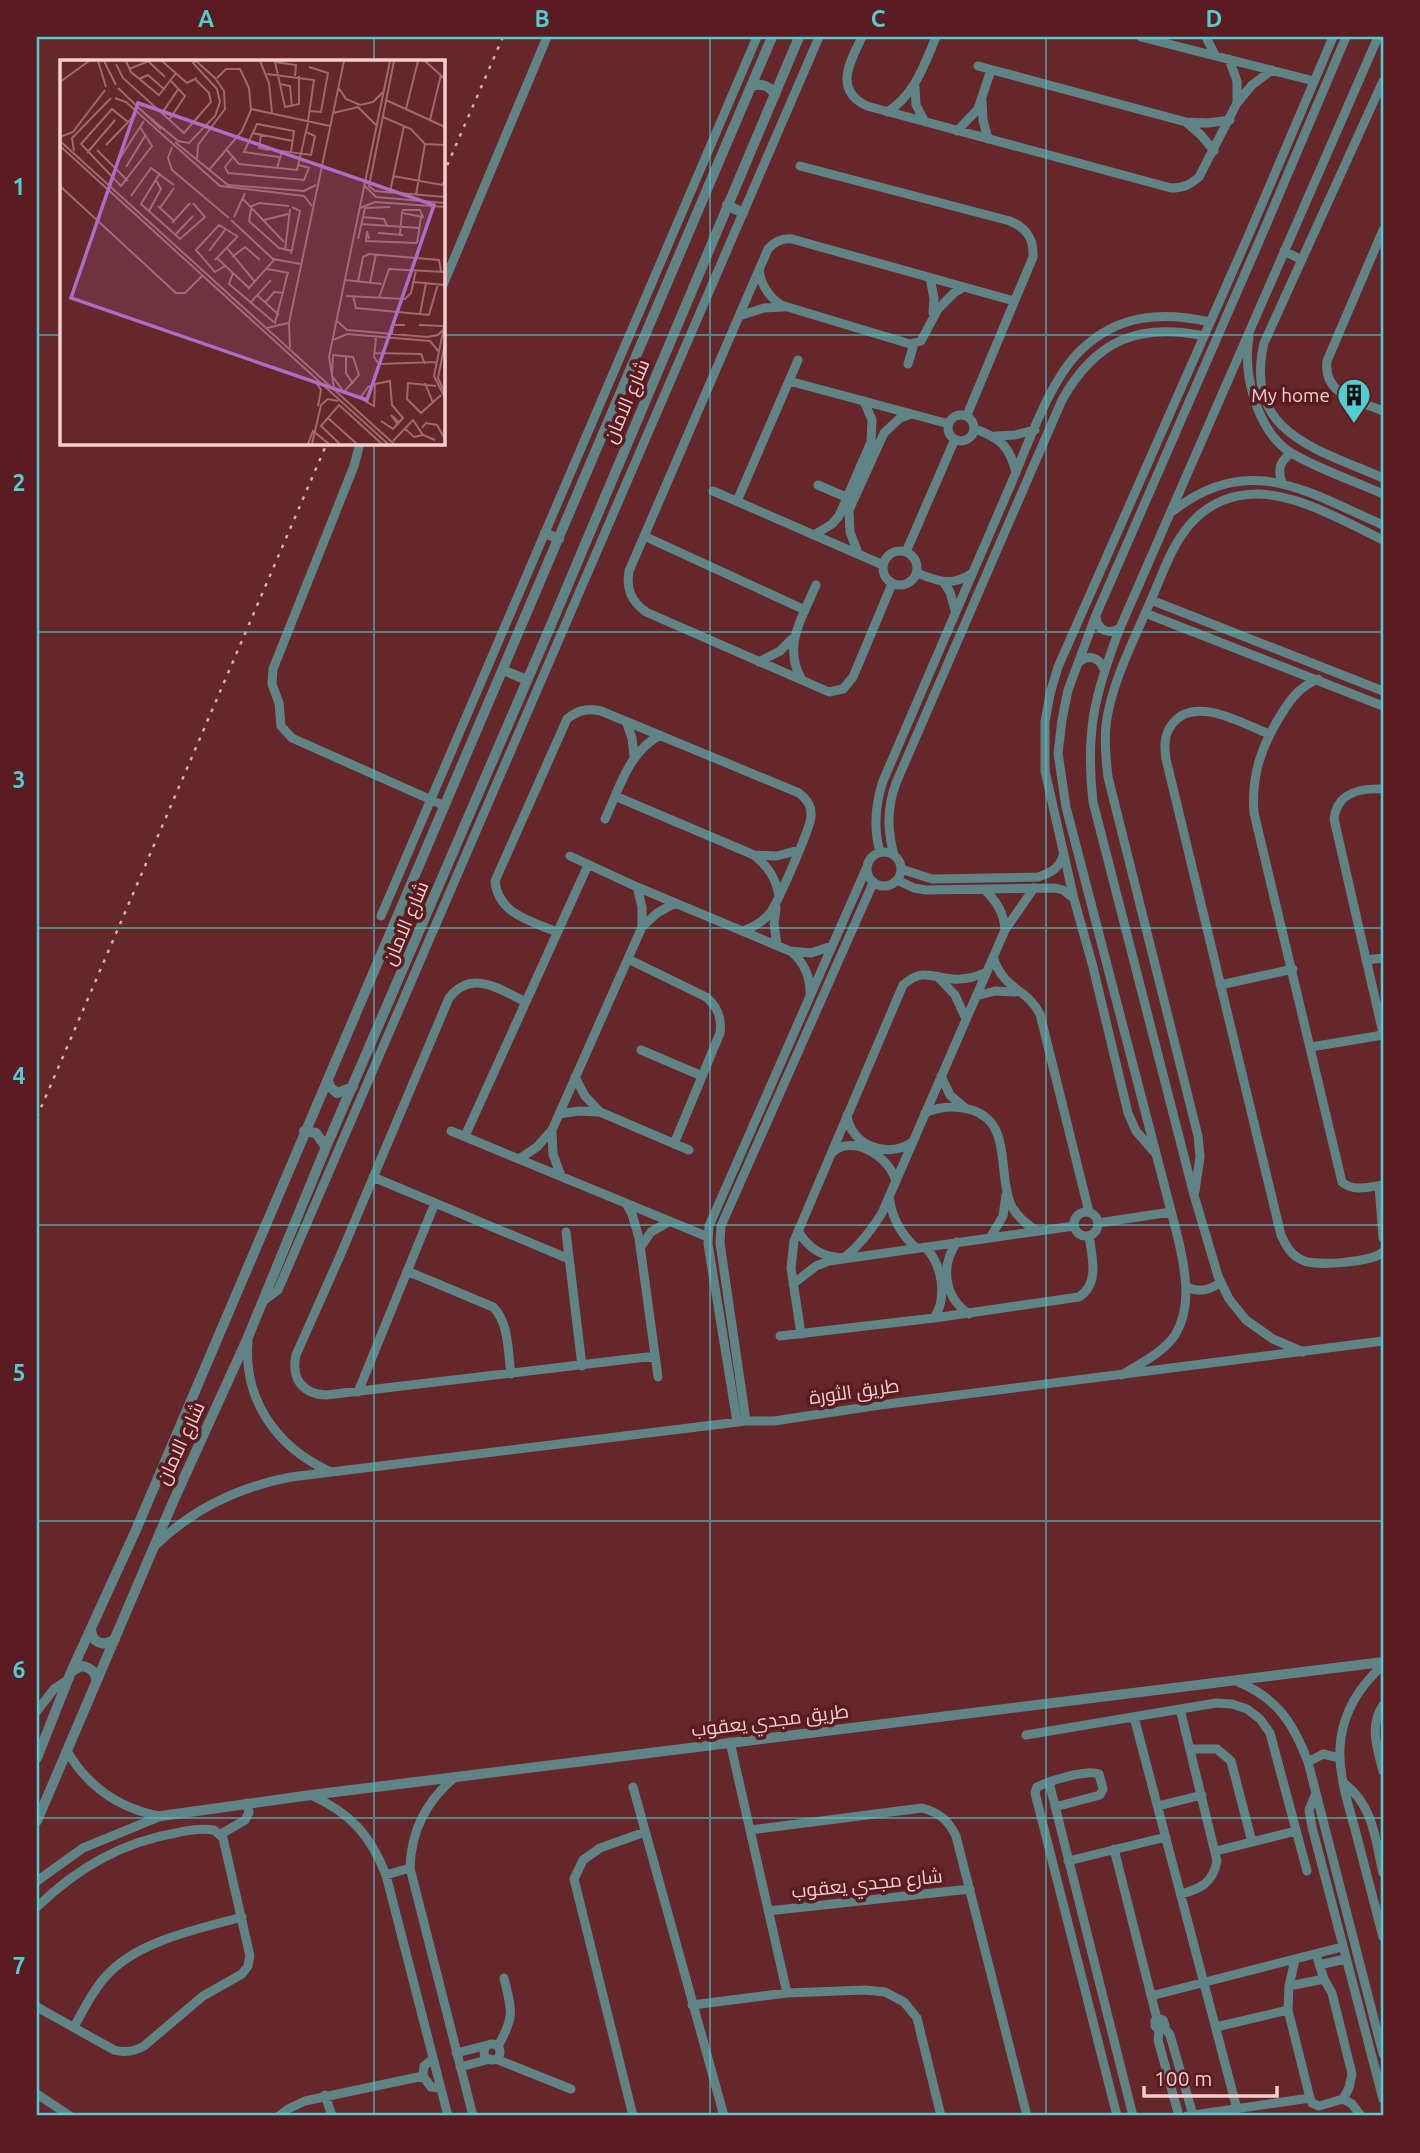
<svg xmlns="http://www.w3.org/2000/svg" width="1420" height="2153" viewBox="0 0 1420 2153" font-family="Ubuntu,Cairo,sans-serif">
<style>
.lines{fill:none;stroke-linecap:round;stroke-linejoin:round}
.minor{stroke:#608486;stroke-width:9}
.tertiary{stroke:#608486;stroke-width:10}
.rail{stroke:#d9acad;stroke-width:2.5;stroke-dasharray:3.5 7;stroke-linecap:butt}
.grid{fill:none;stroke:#51ccd2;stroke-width:2;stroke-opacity:0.55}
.labels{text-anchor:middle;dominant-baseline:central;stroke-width:7;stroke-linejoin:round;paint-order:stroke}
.poi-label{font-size:19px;fill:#f6cece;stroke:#5a1c21;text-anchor:end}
.street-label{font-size:19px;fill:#f6cece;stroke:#5a1c21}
.inset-road{fill:none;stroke:#a06a6c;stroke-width:2}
.view{fill:#ac6dc5;fill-opacity:0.15;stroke:#ac6dc5;stroke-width:3.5}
.inset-edge{fill:none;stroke:#f6cece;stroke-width:3.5}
.neatline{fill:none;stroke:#51ccd2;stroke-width:2.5}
.grid-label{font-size:23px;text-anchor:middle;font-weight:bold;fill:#51ccd2}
</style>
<rect width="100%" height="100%" fill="#66272b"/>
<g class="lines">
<path class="minor" d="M862,37C850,62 833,90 867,106L1171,188C1183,188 1190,185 1199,177L1237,103L1252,85L1272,70
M1141,37L1314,81
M1206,37L1215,55
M1229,59L1237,81V101
M978,66L1186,122L1208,123L1230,120
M1383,81L1264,343C1243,434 1318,449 1383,478
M915,87L916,105L925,122
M982,101L983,120L988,139
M887,112C915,95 924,65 936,37
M1187,123L1201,135L1214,151
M957,131L978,109L991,70
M800,166L1010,221C1027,228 1034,239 1033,257L967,415
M1383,230L1327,361C1323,395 1358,401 1383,411
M1284,251L1302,260
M759,270C761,285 768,296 781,305L910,344L921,341L938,309L954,293L964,287
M930,278L934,298L933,313
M443,285L547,37
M739,316L764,308L784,307
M1249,338C1242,374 1258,434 1293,454C1321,470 1354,481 1383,494
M908,364L914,344
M789,381L949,424
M948 428a13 13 0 1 1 26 0a13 13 0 1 1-26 0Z
M975,429C1000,438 1010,446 1016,473
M995,436L1015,435L1035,430
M360,443L354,466L273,669L272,684L279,703L281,726L292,738L445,806
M1282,482C1277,470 1280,461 1291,453
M818,485L848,498
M713,491L883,565
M737,501L798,360
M1173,511C1249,451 1307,492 1383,525
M814,535L832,524L839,516L871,442L872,420L864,401
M644,536L805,610
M883 568a17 17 0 1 1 34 0a17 17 0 1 1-34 0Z
M906,552L955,439
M858,553L850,532L849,510L884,433L900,418L911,414
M917,573C938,581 951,587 971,574
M944,583L950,592L955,610
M892,584L853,677L843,689L829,692L646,612C631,601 626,589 629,571L768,249C775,241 782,238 792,239L1014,301
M1151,600L1383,691
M1145,613L1383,706
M1096,617C1098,631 1109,635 1120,628
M759,662L780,651L792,639
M1079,662C1089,654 1099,657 1104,669
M1318,679C1300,687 1292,697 1282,713C1262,745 1251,774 1254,813L1342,1182C1353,1192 1369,1187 1383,1185
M802,680C782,646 802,618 816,585
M626,721L632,738L634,756
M1269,734C1243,724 1195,695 1173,723C1164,734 1164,745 1166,759L1281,1235C1286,1246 1291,1255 1302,1260C1316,1267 1373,1262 1383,1252
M1383,789C1360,788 1337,792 1334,819L1383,1033
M615,796L754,855L777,856L799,850
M605,819C620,787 628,753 660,735
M867 869a17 17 0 1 1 34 0a17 17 0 1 1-34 0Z
M880,852C873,827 875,805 883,781C925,684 966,588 1008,491C1026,450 1049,380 1081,350C1118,314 1163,311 1210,322
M894,855C887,829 887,808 896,783L1062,400C1095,341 1138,322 1204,336
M570,856L637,887L790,951L811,953L832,946
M755,856C769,867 776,879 779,896
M901,869L932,879L1038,877C1050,873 1059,869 1063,856
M897,880L914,888L926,890L1055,888L1063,890L1072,897
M637,887L642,907V927
M985,890C997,902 1004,913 1005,930
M776,908L774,924L777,945
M381,916L757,37
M557,932C531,921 498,914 495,881L567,719C578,710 587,708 601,711L799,793C807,799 812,806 811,816C811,827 777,904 770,913C763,922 754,927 743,931
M792,952C804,963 810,975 810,992
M993,957C1004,991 1026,987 1040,1014L1089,1212
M628,959L706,997C718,1007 722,1018 720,1033L674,1144
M1366,960L1383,958
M937,976L955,995L966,1019
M1220,985L1293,969
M976,996L995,991L1016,992
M526,1002C499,989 472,969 449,998L340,1256L296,1355C291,1378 302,1394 326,1395L655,1356
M1311,1047L1383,1035
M641,1050L702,1076
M941,1076L950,1095L965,1108
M575,1077L585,1096L600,1112
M925,1113C941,1106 955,1105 972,1110C1013,1123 997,1174 1011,1205C1017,1217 1026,1224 1037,1231
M559,1114L579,1111L600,1112L689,1150
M847,1115C850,1145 887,1159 911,1143
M451,1131L708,1237
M552,1132L553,1154L561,1176
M465,1136L588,865
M833,1152C853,1134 889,1157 895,1179
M1156,1154L1136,1131L1128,1113L1093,967L1074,899L1045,771V722L1050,694L1058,667L1250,232L1333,37
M519,1159L537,1147L552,1130L642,927L657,913L675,903
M373,1177L569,1259
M1379,1186L1383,1238
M1195,1191L1200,1157L1198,1136L1108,777C1106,760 1104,742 1106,725C1111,683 1135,638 1151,600C1163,573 1172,543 1193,521C1206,507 1225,497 1244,495C1289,488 1343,521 1383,540
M889,1196C892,1218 900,1233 916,1248
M626,1203L632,1214L639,1238L658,1377
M1074 1224a12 12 0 1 1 24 0a12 12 0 1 1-24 0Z
M1098,1223L1171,1212
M798,1231C809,1249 822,1257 844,1258C860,1245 871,1231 882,1213L1005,930L1034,888
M566,1232L582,1366
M990,1238L1003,1216L1006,1195
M957,1242C940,1266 944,1297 969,1314
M925,1247C942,1264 948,1297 934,1318
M640,1248L651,1232L670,1221
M407,1271L493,1307C509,1322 508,1353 511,1374
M793,1284L816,1266L829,1261L1074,1226
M1187,1287C1199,1293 1209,1290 1220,1283
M262,1302L278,1290L819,37
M801,1334L791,1268L794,1241L903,985C922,968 931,977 953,979C965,980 976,977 987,972
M780,1336L934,1318L1079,1297C1100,1283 1092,1257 1089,1236
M248,1341C243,1399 276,1447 329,1471
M1303,1352L1273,1339L1246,1320L1229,1299L1218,1276L1194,1195L1093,802C1085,731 1095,693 1120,628L1378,37
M1122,1375C1139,1364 1163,1353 1175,1335C1193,1306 1185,1269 1178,1238L1066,807L1058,753L1062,720L1068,690L1096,615L1261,237L1346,37
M358,1392L435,1203
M746,1421L720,1243L721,1226L873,883
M737,1422L708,1244L709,1226L866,869
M156,1545C194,1508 239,1487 291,1477L746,1421H774L880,1405L1383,1341
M1383,1665C1362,1684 1345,1709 1341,1738C1336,1769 1348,1803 1356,1833C1365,1868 1374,1902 1383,1937
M1236,1681C1276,1697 1293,1722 1308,1762L1383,2054
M1383,1705C1369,1726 1377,1748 1383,1771
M1180,1709L1217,1861C1213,1883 1200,1889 1181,1894
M37,1711L54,1689L69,1679
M1134,1717L1237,2109
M1026,1735L1216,1703L1232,1704L1247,1709L1260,1719L1270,1733L1307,1871
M730,1742L787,1993
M1190,1749H1217L1231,1761L1252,1842
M67,1751C88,1787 118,1808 159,1816
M1308,1762L1323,1754L1340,1758
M455,1777C426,1801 411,1830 410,1868L473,2116
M1049,1782L1133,2116
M1345,1784C1374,1807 1375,1839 1383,1873
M633,1787L724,2116
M1316,1793L1309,1810L1312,1827L1383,2099
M311,1795C350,1813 370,1834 386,1875L448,2116
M1158,1806L1202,1795
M1055,1807L1100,1795L1103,1789L1099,1774C1087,1769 1049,1781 1037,1787L1035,1793L1117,2116
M750,1830L922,1808C940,1813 948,1820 956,1836L1027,2116
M221,1834L245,1820L249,1813L247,1803
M1114,1849L1157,2019
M1216,1851L1296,1831
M1068,1861L1166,1837
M386,1875L410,1868
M37,1881L83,1848L161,1816
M37,1907C76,1869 122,1842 176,1833C188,1830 202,1828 214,1830L223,1838L250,1956L248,1966L242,1974L203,1996L144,2046C134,2052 125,2053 114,2050L37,2007
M768,1911L970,1889
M1295,1960L1289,1986L1288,2010L1310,2098L1312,2103L1319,2106L1343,2099L1349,2088L1352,2074L1332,1993L1324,1979L1316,1954
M1319,1965L1345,1959
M1289,1986L1324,1979
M1151,1996L1342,1947
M692,2005L787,1993L865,1990L885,1992L904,2002L917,2018L941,2116
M74,2027C84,2009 94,1988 109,1973C141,1940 199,1929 242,1917
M1164,2027L1170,2035L1193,2115
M1216,2027L1288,2010
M1159,2030L1165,2025L1163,2020L1160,2019L1155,2021V2026L1159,2030L1158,2040L1179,2116
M484 2052a8 8 0 1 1 16 0a8 8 0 1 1-16 0Z
M498,2046C515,2016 512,2011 504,1978
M456,2053L488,2045
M433,2059L424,2066L423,2076L431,2087L440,2088
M496,2059L571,2089
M460,2067L490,2059
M37,2094L70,2116
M325,2095L332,2116
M1343,2099L1352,2104L1361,2116
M279,2116L288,2109L305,2101L423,2076
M633,2116L574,1879L583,1860L600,1848L645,1832
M1187,2116L1310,2098"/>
<path class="tertiary" d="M752,86C762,83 769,85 775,95
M727,205L743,213
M545,533L559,539
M503,670L527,680
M328,1080L330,1087L337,1093L353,1087
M304,1131L316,1133L326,1147
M91,1628C91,1642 103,1648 115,1639
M71,1672L81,1666C91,1667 97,1673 96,1683
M37,1758L71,1672L135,1532L772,37
M161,1816L311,1795L1383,1662
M37,1821L173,1502L248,1337L326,1147L551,625L799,37"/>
<path class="rail" d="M443,175L503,37
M37,1117L327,443"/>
</g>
<path class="grid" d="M374,37V61M710,37V2116M1046,37V2116M37,335H61M443,335H1383M374,443V2116M37,632H1383M37,928H1383M37,1225H1383M37,1521H1383M37,1818H1383"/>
<defs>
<symbol id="building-pin" viewBox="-11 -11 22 30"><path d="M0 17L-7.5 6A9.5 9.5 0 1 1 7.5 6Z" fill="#51ccd2" stroke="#5a1c21"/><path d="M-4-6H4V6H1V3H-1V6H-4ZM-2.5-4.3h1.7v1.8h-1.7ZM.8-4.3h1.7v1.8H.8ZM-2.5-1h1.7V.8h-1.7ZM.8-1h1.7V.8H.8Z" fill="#111"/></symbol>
</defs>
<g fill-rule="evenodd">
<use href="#building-pin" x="1335" y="376" width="38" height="52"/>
</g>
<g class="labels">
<g class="poi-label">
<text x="1330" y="395">My home</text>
</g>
<g class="street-label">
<text transform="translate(626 401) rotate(-67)">شارع الامان</text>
<text transform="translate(405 923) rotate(-67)">شارع الامان</text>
<text transform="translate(854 1391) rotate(-8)">طريق الثورة</text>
<text transform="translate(180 1443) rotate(-65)">شارع الامان</text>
<text transform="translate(770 1720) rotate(-7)">طريق مجدي يعقوب</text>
<text transform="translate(867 1883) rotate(-6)">شارع مجدي يعقوب</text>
</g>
</g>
<g transform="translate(60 60)">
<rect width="385" height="385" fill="#66272b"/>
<path class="inset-road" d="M38,1L46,27M44,1L56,25M66,1L71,12L99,35L116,13M88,1L105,17M102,1L127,23L137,18M200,1L209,23L212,53M334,1L309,126L315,131L385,137M365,1L385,19M56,4L63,18L124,73L151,42L149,33L136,20M249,7L268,13L261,52L250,51M69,9L89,1M207,14L254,20L248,61M235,16L236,5L215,2L225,47L239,44V16M79,19L88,15L105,30M0,22L29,1M220,24L230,26L232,47M278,27L286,39L300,45L313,42L323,32M58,28L101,69M55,38L66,42L160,126L244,136L252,146M326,40L385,67M75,45L118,81L129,83L155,56L160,42L157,29L133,3L136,1L155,18L164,31L165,49L138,85L137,101M191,49L270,66M346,49L358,1M102,53L119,28M273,53L298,47L316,65M323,57L351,69L365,84L385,85M109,60L125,36L111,21M370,60L381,15M68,62L52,49L21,84L61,126L92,86L80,67M192,73L233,81M201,75L199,88L209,90M0,77L13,72L45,30M0,81L334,384M115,82L168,125L244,131L256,125M46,85L76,54M0,86L328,384M112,87L108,98L112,110L169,158M166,89L179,104L237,110L248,63M37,90L68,121M14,91L12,78L51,38M27,93L55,60M219,97L184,92L197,64L234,71L231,92M172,98L165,107L168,113L244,120L249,108L239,105M58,101L84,61M66,107L85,76M217,108L222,91L251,95L255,76L246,72M149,110L182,71L191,50L189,28L180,9H166L157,18M100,113L81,144L120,179L145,157L133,143M333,116L382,125L385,120M0,126L116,233H125L143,215M305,126L316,137L385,143M330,132L344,66M356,135L365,84M71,136L91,108L114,125M182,138L224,182M98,146L114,161M190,147L199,143L229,146M100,148L114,128M300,148L315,142L385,147M191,149L189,161L219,188L232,191M89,151L101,129L96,120M342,153L363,157L360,150H342M174,157L185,133M302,157L324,159L327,166M171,160L213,199L241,204M204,160L228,154M112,163L130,143M301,164L359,168M318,173L343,175M340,174L342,151M115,175L133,156M298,179L305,148L330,147M309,179L307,171L306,181L357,183M357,183L361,157M167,188L195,222M225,190L230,149M149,191L165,170M231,194L240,151L232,147M172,197L185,187L200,200M157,198L189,228M155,200L178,176M165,206L155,212L136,190L159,165L177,176M207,209L229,213M173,213L169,224L215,263L228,212M285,220L322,224M298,222L303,197L309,194L379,200L381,211M354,222L385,225M310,223L316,194M188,229L214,200M197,235L219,255M286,236L345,239L351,233L356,210M293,236L296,248L369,255L378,224M319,238L329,209L385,212M190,243L211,220M205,243L214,232L224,233M360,254L366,223M277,261L287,270L367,277L378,275L384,269M385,262L374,316L385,338M359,265L384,266M207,268L228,263M332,274L333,265H345M316,278L314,297L319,304L377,302M273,280L287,274L370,281L379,292M385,282L378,318L385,333M230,288L229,263L284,1M314,293L361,294L365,304M273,295L293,297L299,315L284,332L272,316ZM286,296V313L293,324M256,322L261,330L258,346M365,323L373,343M315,324L314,346L300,338L308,327L315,324L330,321L332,345L343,358L333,369L321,361M376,326L348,323L347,339L361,353L381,335M274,328L269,297L330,1M268,358L297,384M338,365L331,355L340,363M344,368L354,377L363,375M362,368L366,363L377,365L385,379M333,381L353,360L363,375L375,380M248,384L253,371L269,384M252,384L261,345L268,339L278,341M280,384L261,366L279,345L322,384"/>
<path class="view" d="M78,43L374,145L307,340L11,238Z"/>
<rect width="385" height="385" class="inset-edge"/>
</g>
<rect width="1420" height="2153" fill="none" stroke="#5a1c21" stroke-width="77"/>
<path d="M1144 2086v10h133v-10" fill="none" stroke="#f6cece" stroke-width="3.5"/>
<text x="1154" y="2086" font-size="21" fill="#f6cece" stroke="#5a1c21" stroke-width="5" paint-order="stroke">100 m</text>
<rect x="38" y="38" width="1344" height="2076" class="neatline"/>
<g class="grid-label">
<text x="206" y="27">A</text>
<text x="542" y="27">B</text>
<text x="878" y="27">C</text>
<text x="1214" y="27">D</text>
<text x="19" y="195">1</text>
<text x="19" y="491">2</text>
<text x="19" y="788">3</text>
<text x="19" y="1084">4</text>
<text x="19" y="1381">5</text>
<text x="19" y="1678">6</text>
<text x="19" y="1974">7</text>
</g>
</svg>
